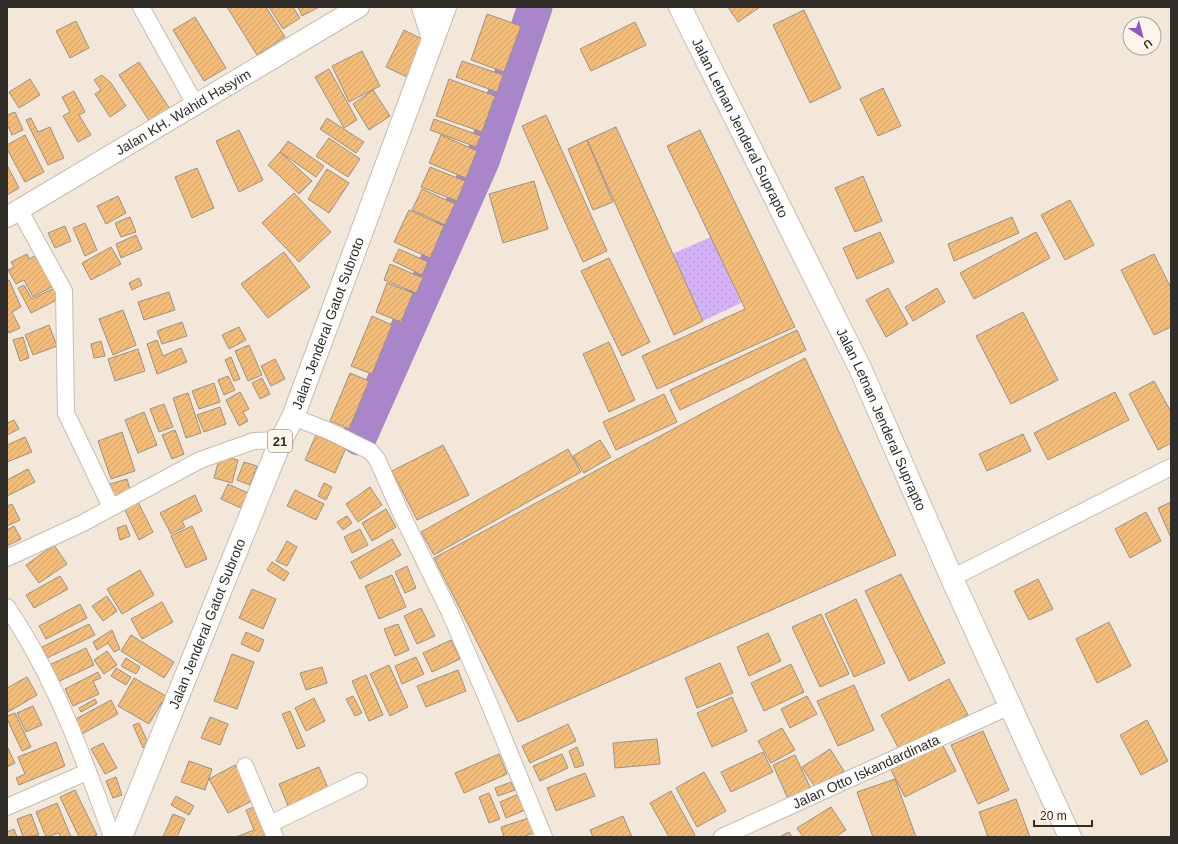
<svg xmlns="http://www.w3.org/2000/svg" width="1178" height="844" viewBox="0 0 1178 844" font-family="Arial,sans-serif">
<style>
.park{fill:url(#park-dots)}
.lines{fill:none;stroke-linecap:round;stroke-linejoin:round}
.river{stroke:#a886ca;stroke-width:35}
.building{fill:url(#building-hatch);stroke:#9c9185}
.minor-casing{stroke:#c7bcaf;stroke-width:18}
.tertiary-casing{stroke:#c7bcaf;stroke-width:22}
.secondary-casing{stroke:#c7bcaf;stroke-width:24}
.trunk-casing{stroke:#c7bcaf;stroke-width:24}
.minor{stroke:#fff;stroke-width:16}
.tertiary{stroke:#fff;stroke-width:20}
.secondary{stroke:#fff;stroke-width:22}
.trunk{stroke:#fff;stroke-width:22}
.labels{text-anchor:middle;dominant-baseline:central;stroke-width:3;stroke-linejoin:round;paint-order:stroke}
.shield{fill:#fef5ea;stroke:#6e6962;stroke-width:1}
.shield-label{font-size:13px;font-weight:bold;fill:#312d28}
.street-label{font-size:14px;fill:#312d28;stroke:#fef5ea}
</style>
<defs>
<pattern id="park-dots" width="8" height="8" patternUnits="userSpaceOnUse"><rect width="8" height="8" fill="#d4b2f8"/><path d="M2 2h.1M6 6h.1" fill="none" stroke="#b699d5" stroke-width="1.8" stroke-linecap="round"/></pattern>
<pattern id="building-hatch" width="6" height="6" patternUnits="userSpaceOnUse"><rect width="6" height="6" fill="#f2bd7a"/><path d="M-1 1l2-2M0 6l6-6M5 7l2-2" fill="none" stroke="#d0a36a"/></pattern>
</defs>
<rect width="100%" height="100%" fill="#f3e7da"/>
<path class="park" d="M711,237L741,303L703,321L672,254Z"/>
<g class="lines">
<path class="river" d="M359,438L482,161L535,7"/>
</g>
<path class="building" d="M227,7H266L285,37L257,55Z
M269,7H293L300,18L283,29Z
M298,7H319L302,16Z
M728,7H760L738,22Z
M804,10L841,88L810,103L773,25Z
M487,14L521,26L504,72L471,60Z
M195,17L226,68L204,81L173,30Z
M76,21L89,48L70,58L56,31Z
M635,22L646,45L591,71L580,49Z
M404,30L424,40L407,77L386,67Z
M362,51L380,86L349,102L332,66Z
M462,61L503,75L497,92L456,77Z
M139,62L170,109L150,122L119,75Z
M329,69L357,120L344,128L315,77Z
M102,75L111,83L126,106L110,117L95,94L101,90L94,80Z
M30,79L40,95L19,108L9,92Z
M449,79L495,96L482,132L436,116Z
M883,88L901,126L878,136L860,99Z
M373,90L390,116L369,130L353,104Z
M74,91L85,112L79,115L91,135L78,142L63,116L70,112L62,97Z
M15,112L23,130L12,135L7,124V115Z
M546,115L607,251L583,262L522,126Z
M31,118L38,132L50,127L64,158L48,165L26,120Z
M327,118L364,142L356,153L320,129Z
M434,119L481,136L476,147L430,130Z
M616,127L703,321L674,335L587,140Z
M239,130L263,180L239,192L216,141Z
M700,130L795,327L657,389L642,356L745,309L667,146Z
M25,135L44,172L25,182L7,149V145Z
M441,135L477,151L466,178L429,163Z
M329,138L360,159L348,177L316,156Z
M587,140L613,202L593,210L568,149Z
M288,141L324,166L316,177L280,152Z
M280,152L312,181L299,194L268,165Z
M7,165L19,188L7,195Z
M430,167L465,181L457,201L421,187Z
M197,168L214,208L192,218L175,177Z
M327,169L349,183L329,213L308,199Z
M863,176L882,221L855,232L835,188Z
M534,181L548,229L503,243L489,194Z
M422,189L455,204L445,225L412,210Z
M294,193L331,232L299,262L262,223Z
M118,196L126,213L106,224L97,206Z
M1070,200L1094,245L1065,260L1041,215Z
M409,210L444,226L430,258L394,242Z
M130,217L136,232L121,237L115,223Z
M1012,217L1019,233L954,261L948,244Z
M85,223L97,250L85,256L73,228Z
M65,226L71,241L55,248L48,233Z
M880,232L894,262L857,279L843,248Z
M1036,232L1050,258L974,299L960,273Z
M136,235L142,249L121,258L116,244Z
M111,247L121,264L91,280L82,263Z
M399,249L428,262L422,275L393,261Z
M42,252L57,284L33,297L24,280L16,284L8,270L14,267L11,262L27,254L29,259Z
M284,252L310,287L268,318L241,284Z
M1154,254L1171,288V327L1154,335L1121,270Z
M609,258L650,342L622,356L581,271Z
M390,264L423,278L416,293L384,280Z
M139,278L142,285L132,290L129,283Z
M9,280L21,307L12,312L20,328L9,333L7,328V281Z
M387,283L413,293L401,322L376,312Z
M24,285L32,299L54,288L59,299L31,313L18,288Z
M888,288L908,324L886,337L866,300Z
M937,288L945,302L913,321L905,307Z
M169,292L175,310L144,320L138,302Z
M123,310L136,345L113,355L99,319Z
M1023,312L1058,380L1011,404L976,336Z
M372,316L392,325L372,374L351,366Z
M182,322L187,336L162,344L157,331Z
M49,325L57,346L33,355L25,335Z
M239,327L246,340L229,349L222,335Z
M797,330L806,350L680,410L670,390Z
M23,337L29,358L20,361L13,340Z
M157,340L163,356L181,348L187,362L157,374L147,344Z
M101,341L105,356L94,358L91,344Z
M609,342L635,400L609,412L583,354Z
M249,345L262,375L248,381L235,351Z
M138,349L145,371L115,381L108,359Z
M231,357L240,379L234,381L225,360Z
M805,358L896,555L518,722L434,558Z
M275,359L285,379L271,386L261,366Z
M350,373L369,381L349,429L330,421Z
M228,376L235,390L224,395L218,380Z
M262,378L270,394L260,399L252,383Z
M1154,381L1171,412V443L1158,450L1129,394Z
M214,383L220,402L199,409L192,391Z
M240,392L249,409L243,412L248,421L239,426L226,400Z
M1115,392L1129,420L1048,460L1034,433Z
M188,393L201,433L186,438L173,398Z
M664,394L677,422L616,450L603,422Z
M164,404L173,427L159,432L150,409Z
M220,407L226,424L204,432L197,415Z
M144,412L157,445L138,453L125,420Z
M14,420L19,429L7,435V423Z
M175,430L184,454L172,459L162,435Z
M122,432L135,471L111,479L98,441Z
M1023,434L1031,451L987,471L979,454Z
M316,435L346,448L335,473L305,460Z
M25,437L32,452L7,462V445Z
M600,440L611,457L584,473L573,456Z
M443,445L469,495L417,520L392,471Z
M568,449L581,472L434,555L421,532Z
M220,456L238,460L232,483L214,478Z
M244,462L257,466L250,485L237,480Z
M28,469L35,482L7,496V480Z
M127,479L131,493L115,498L110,484Z
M324,483L332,487L326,500L318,496Z
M228,484L248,493L241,508L221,499Z
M370,487L382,505L358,522L346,504Z
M295,490L324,504L316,520L287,506Z
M195,495L202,511L182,521L185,527L171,534L160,513Z
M138,502L153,532L139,540L124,508Z
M1171,502V538L1158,508Z
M12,504L20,520L7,526V506Z
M386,509L396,527L372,541L362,523Z
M1146,512L1161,541L1130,558L1115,529Z
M347,516L352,523L343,530L337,522Z
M126,525L130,536L120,540L117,528Z
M14,526L21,539L7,546V530Z
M192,526L207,559L186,568L171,536Z
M360,529L368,545L352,553L344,537Z
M392,539L401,555L360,579L351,562Z
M287,541L297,547L287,566L276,561Z
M54,545L67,564L39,583L26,565Z
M272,562L289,573L284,581L267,570Z
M407,566L416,588L405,593L395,572Z
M140,570L154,595L122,614L107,589Z
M901,574L945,663L909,681L865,591Z
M392,575L406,607L379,619L365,586Z
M60,576L68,589L34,608L26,595Z
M1038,579L1053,609L1029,620L1014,591Z
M252,589L276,599L263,629L239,618Z
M107,596L117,611L103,621L92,606Z
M856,599L885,663L854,677L825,614Z
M162,602L173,622L142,639L131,619Z
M80,604L87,618L46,639L39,626Z
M421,608L435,636L417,644L404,616Z
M821,614L849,674L820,687L792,627Z
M1109,622L1131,666L1097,683L1076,639Z
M89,624L95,635L47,658L42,647Z
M398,624L409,650L395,656L384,629Z
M112,630L120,649L114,652L108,643L97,650L93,642Z
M246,632L264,640L259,652L241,644Z
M768,633L781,661L749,676L737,647Z
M131,635L174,662L164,678L121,651Z
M451,640L460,659L432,672L423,653Z
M86,648L94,665L53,684L45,667Z
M107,651L117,665L104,674L94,660Z
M232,654L254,662L237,709L214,701Z
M416,657L424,674L402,684L395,666Z
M126,658L140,667L136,674L121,666Z
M720,663L733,693L697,708L685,678Z
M791,664L804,692L764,711L751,683Z
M389,665L408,707L390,716L370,674Z
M322,667L327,683L306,690L300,673Z
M116,668L131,677L126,685L111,676Z
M458,670L466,691L426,707L417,686Z
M98,672L101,678L93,681L99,694L73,706L65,689Z
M366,675L383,715L369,721L352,681Z
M27,677L37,695L8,712L7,688Z
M134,678L166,696L149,724L118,706Z
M949,679L968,715L900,751L881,715Z
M854,685L874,730L838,746L817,701Z
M353,696L362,713L355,716L346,699Z
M807,696L817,714L790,728L781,709Z
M732,697L747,731L712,747L697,713Z
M314,698L325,721L306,731L295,708Z
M95,699L97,703L81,712L79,708Z
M111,700L118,714L82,734L74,720Z
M33,706L42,725L26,732L17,713Z
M290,711L305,746L297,749L282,714Z
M15,713L31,747L22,751L7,719V716Z
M210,717L228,724L220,745L201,738Z
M1147,720L1168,761L1141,775L1120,735Z
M139,723L149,745L143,748L133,725Z
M568,724L576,741L530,763L522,746Z
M782,728L795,750L771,763L758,741Z
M983,731L1009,790L978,804L951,745Z
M657,739L660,764L615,768L613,743Z
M56,742L65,766L19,785L16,778L25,774L18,757Z
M103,743L117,768L105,774L91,749Z
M942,744L956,771L905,797L891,770Z
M7,746L15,763L7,767Z
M577,747L584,765L575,768L569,751Z
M830,749L844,771L816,789L802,767Z
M763,752L773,772L731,792L721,772Z
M499,754L507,774L464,793L455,773Z
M562,754L568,768L540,781L533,766Z
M795,755L811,789L788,799L773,765Z
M189,761L212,769L205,790L181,782Z
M235,765L254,800L228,813L209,779Z
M319,767L328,788L288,806L279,784Z
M704,772L726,811L697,827L676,788Z
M585,773L595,796L556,811L547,788Z
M116,777L122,795L113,798L106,781Z
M895,779L916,837H873L857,792Z
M511,782L515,790L498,796L495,788Z
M75,790L97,835L92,837H79L60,797Z
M671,791L695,835L692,837H669L650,803Z
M489,793L500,819L489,823L479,797Z
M519,794L525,810L506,818L500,802Z
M176,796L194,806L189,815L171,805Z
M1016,799L1030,837H988L979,812Z
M57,803L71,837H60L59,833L46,837L36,812Z
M256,806L269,837H236L254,830L246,810Z
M831,807L846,830L835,837H803L797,828Z
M31,814L39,835L23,837L17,819Z
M173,814L185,819L177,837H163Z
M623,816L632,837H593L590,830Z
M529,818L534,833L522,837H504L501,827Z
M14,829L17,837H7V832Z
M789,832L792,837H779Z"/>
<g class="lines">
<defs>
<g id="minor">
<path d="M141,7L195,104"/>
<path d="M19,209L64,291L66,413L111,507"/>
<path d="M293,417L329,431L370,451L377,459L400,511L450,613L489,703L544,837"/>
<path d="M7,558L81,524L200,460L254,441L281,440"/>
<path d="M952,578L1171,467"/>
<path d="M7,607C54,676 84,758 112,837"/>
<path d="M245,766L275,837"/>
<path d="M7,807L87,772"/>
<path d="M270,824L359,781"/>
<path id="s1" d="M722,837L1010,706"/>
</g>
<g id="tertiary">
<path d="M422,7L433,42"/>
<path id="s2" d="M7,217L359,7"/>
</g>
<g id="secondary">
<path id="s3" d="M680,7L860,368L954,583L1070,837"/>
</g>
<g id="trunk">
<path id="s4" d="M121,837L281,440L293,417L445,7"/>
</g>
</defs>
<use href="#minor" class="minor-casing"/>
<use href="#tertiary" class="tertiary-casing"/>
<use href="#secondary" class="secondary-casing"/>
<use href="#trunk" class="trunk-casing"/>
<use href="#minor" class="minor"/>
<use href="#tertiary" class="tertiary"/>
<use href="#secondary" class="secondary"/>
<use href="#trunk" class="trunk"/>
</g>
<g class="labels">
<rect class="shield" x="268" y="430" width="24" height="22" rx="3"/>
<g class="shield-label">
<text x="280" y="441">21</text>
</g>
<g class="street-label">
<text stroke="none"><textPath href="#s2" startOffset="205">Jalan KH. Wahid Hasyim</textPath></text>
<text stroke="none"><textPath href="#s3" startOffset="135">Jalan Letnan Jenderal Suprapto</textPath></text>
<text stroke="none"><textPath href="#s4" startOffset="554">Jalan Jenderal Gatot Subroto</textPath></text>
<text stroke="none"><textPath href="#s3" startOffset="459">Jalan Letnan Jenderal Suprapto</textPath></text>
<text stroke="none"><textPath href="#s4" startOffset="230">Jalan Jenderal Gatot Subroto</textPath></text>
<text stroke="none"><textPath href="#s1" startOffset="158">Jalan Otto Iskandardinata</textPath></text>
</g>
</g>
<rect width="1178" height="844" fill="none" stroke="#312d28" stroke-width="16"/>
<g transform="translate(1142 36) rotate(144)"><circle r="19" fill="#fef5ea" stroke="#aca59c"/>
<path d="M0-3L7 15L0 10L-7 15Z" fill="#9353c9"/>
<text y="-6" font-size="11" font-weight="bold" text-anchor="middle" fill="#312d28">U</text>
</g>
<path d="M1034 820v6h58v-6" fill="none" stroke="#312d28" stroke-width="2"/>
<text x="1040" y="820" font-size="12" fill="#312d28" stroke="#fef5ea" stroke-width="3" paint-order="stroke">20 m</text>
</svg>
